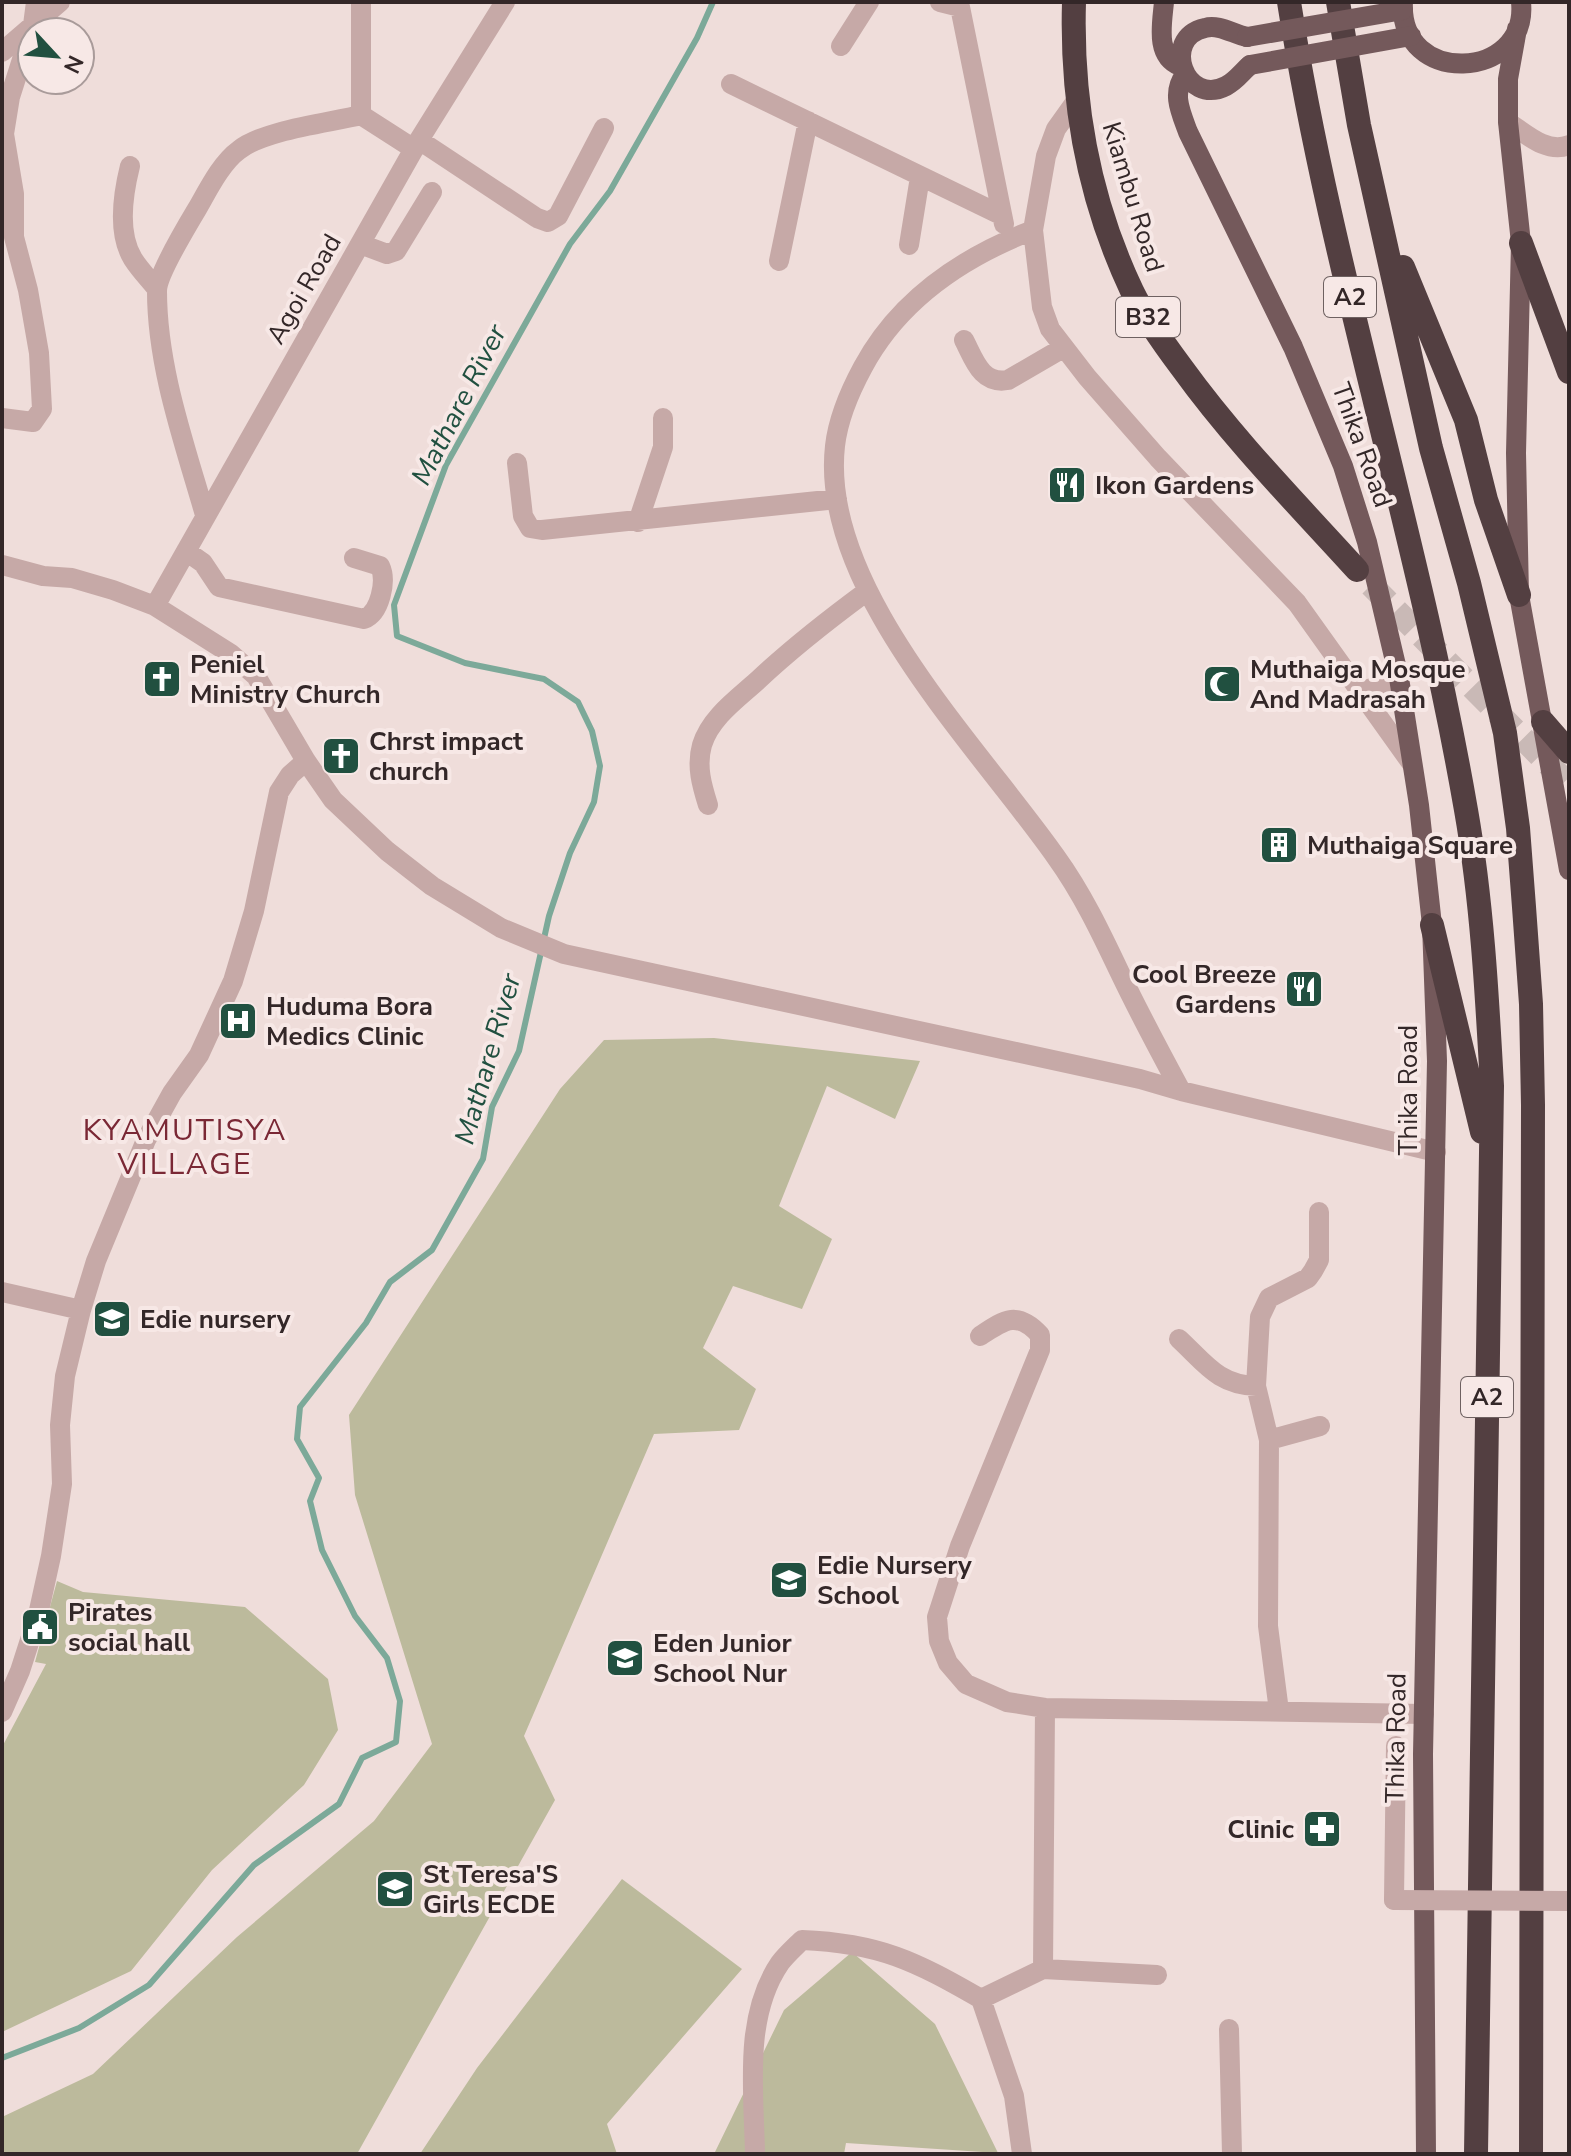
<svg xmlns="http://www.w3.org/2000/svg" width="1571" height="2156" viewBox="0 0 1571 2156" font-family="'Nunito Sans',sans-serif">
<style>
.green{fill:#bcba9c}
.lines{fill:none;stroke-linecap:round;stroke-linejoin:round}
.stream{stroke:#7ca999;stroke-width:6}
.highway-tunnel{stroke:#c9b9b6;stroke-width:24;stroke-dasharray:24 12;stroke-linecap:butt}
.minor{stroke:#c6a9a7;stroke-width:20}
.major{stroke:#74595b;stroke-width:20}
.highway{stroke:#533f41;stroke-width:24}
.minor-bridge{stroke:#c6a9a7;stroke-width:20}
.major-bridge{stroke:#74595b;stroke-width:20}
.labels{text-anchor:middle;dominant-baseline:central;stroke-width:8;stroke-linejoin:round;paint-order:stroke}
.shield{fill:#f7e8e6;stroke:#6e6161;stroke-width:2}
.shield-label{font-size:24px;font-weight:bold;fill:#332728}
.street-label{font-size:26px;fill:#332728;stroke:#f7e8e6}
.poi-label{font-size:26px;font-weight:bold;fill:#332728;stroke:#f7e8e6;text-anchor:start}
.water-label{font-size:28px;font-style:italic;fill:#215040;stroke:#f7e8e6}
.quarter-label{font-size:30px;letter-spacing:2px;fill:#7a2835;stroke:#f7e8e6}
</style>
<rect width="100%" height="100%" fill="#efddda"/>
<path class="green" d="M714,1038L920,1061L895,1119L827,1086L779,1206L832,1239L802,1309L733,1286L703,1348L756,1389L739,1430L654,1434L524,1736L555,1800L357,2154H2V2117L93,2074L237,1937L374,1821L432,1744L355,1495L349,1415L560,1089L604,1040Z
M57,1581L83,1592L245,1607L328,1679L338,1730L304,1785L212,1870L131,1971L2,2032V1747L46,1664L35,1662Z
M622,1879L742,1969L607,2124L617,2154H420L477,2068Z
M852,1952L935,2024L998,2153L846,2143L844,2154H711L715,2152L784,2010Z"/>
<g class="lines">
<path class="stream" d="M2,2058L79,2028L149,1985L254,1865L339,1804L362,1758L396,1742L400,1701L387,1658L355,1616L322,1550L310,1501L319,1478L297,1439L300,1407L366,1323L390,1282L432,1250L483,1159L492,1107L519,1051L549,916L570,853L594,802L600,766L592,731L578,702L544,679L465,663L397,636L394,605L446,465L570,244L610,191L697,38L713,2"/>
<path class="highway-tunnel" d="M1371,585L1569,785"/>
<path class="minor" d="M361,2V115L414,149
M940,2L960,7L1004,224
M841,46L869,2
M2,52L60,2
M731,84L1001,215
M1076,101L1056,129L1046,156L1033,230L1042,307L1050,329L1087,377L1158,458L1297,603L1412,764
M1508,122C1526,134 1547,154 1569,145
M419,140L537,218L548,222L558,216L604,128
M130,166C123,194 117,233 133,259C140,270 149,279 157,289
M1033,230C963,257 899,300 863,367C850,391 838,419 835,446C819,588 979,747 1056,857C1082,893 1101,933 1120,973C1139,1013 1160,1052 1181,1091
M360,244L387,254L396,251L432,192
M909,245L920,177
M779,261L808,121
M964,340C974,359 981,385 1008,380L1063,348
M2,418L33,422L42,409L39,353L28,290L14,237V194L4,134L10,97L33,25L36,2
M517,463L523,516L530,528L542,530L837,499
M205,515C184,442 157,367 157,291C157,276 188,224 197,209C208,190 221,163 239,150C264,130 328,123 361,115
M638,522L663,447V418
M186,551L203,563L219,587L364,619C380,613 387,581 380,566L354,558
M2,565L43,576L72,578L113,590L155,606L231,654L256,676L306,761L333,800L387,851L432,886L501,928L564,954L1140,1079L1181,1091L1436,1152
M155,606L419,140L505,2
M1361,692L1399,678
M708,805C702,786 696,766 702,745C710,718 737,699 757,681C792,648 828,620 866,592
M2,1292L81,1310
M980,1336C1004,1320 1017,1310 1040,1335V1350L960,1546L937,1617L939,1641L948,1663L966,1684L1007,1702L1045,1708L1424,1714
M1179,1339C1205,1363 1218,1385 1256,1386
M1269,1440L1320,1426
M1279,1711L1268,1626L1269,1440L1256,1386L1260,1317L1269,1298L1308,1278L1313,1271L1319,1260V1212
M2,1712L20,1671L38,1615L51,1556L62,1484L60,1425L65,1376L81,1310L96,1261L146,1140L172,1093L199,1055L233,981L254,911L279,792L290,775L306,761
M1394,1900L1396,1746
M1043,1969L1157,1975
M1229,2029L1232,2154
M755,2154C754,2092 743,2017 780,1963C786,1955 795,1947 802,1940C879,1943 915,1961 981,1999
M1022,2154L1014,2096L981,1999L1043,1969L1045,1708"/>
<path class="major" d="M1164,2C1162,24 1155,56 1180,66
M1403,2C1398,87 1529,81 1521,2
M1517,29L1508,79V122L1521,243L1516,453L1519,595L1569,870
M1247,37C1233,34 1219,24 1205,28C1160,38 1185,107 1226,86C1236,81 1242,72 1250,65
M1185,75C1171,93 1181,113 1188,132L1293,347L1343,466L1367,542L1399,678L1419,805L1432,925L1437,1061L1423,1754L1426,2154"/>
<path class="highway" d="M1074,2C1071,102 1089,200 1132,291C1145,318 1164,344 1182,368C1234,440 1297,504 1357,570
M1289,2C1332,274 1419,538 1466,810C1482,901 1487,994 1492,1086L1476,2154
M1338,2L1359,125L1431,448L1469,583L1505,733L1518,828L1524,907L1531,1004L1533,1105L1531,2154
M1521,243L1569,372
M1403,267L1466,420L1486,500L1519,595
M1543,722L1569,752
M1432,925L1482,1132"/>
<path class="minor-bridge" d="M1394,1900L1569,1901"/>
<path class="major-bridge" d="M1247,37L1403,10
M1250,65L1411,36"/>
</g>
<defs>
<symbol id="restaurant-square" viewBox="-11 -11 22 22"><rect x="-9" y="-9" width="18" height="18" rx="4" fill="#215040" stroke="#f7e8e6"/><path d="M-5-6h1v4h1v-4h1v4h1v-4h1v5L-1.5 .5V6h-2V.5L-5-1ZM5-6V6H3V1.5H1.5Q1.5-4 5-6Z" fill="#fff"/></symbol>
<symbol id="church-square" viewBox="-11 -11 22 22"><rect x="-9" y="-9" width="18" height="18" rx="4" fill="#215040" stroke="#f7e8e6"/><path d="M-1.2-6h2.4v3.5h3.3v2.4h-3.3V6h-2.4V-.1h-3.3v-2.4h3.3Z" fill="#fff"/></symbol>
<symbol id="mosque-square" viewBox="-11 -11 22 22"><rect x="-9" y="-9" width="18" height="18" rx="4" fill="#215040" stroke="#f7e8e6"/><path d="M3.5-4.9A6 6 0 1 0 3.5 4.9A5 5 0 1 1 3.5-4.9Z" fill="#fff"/></symbol>
<symbol id="building-square" viewBox="-11 -11 22 22"><rect x="-9" y="-9" width="18" height="18" rx="4" fill="#215040" stroke="#f7e8e6"/><path d="M-4-6H4V6H1V3H-1V6H-4ZM-2.5-4.3h1.7v1.8h-1.7ZM.8-4.3h1.7v1.8H.8ZM-2.5-1h1.7V.8h-1.7ZM.8-1h1.7V.8H.8Z" fill="#fff"/></symbol>
<symbol id="hospital-square" viewBox="-11 -11 22 22"><rect x="-9" y="-9" width="18" height="18" rx="4" fill="#215040" stroke="#f7e8e6"/><path d="M-5-5h3v3.5h4V-5h3V5h-3V1.5h-4V5h-3Z" fill="#fff"/></symbol>
<symbol id="school-square" viewBox="-11 -11 22 22"><rect x="-9" y="-9" width="18" height="18" rx="4" fill="#215040" stroke="#f7e8e6"/><path d="M0-5L7-2L0 1L-7-2ZM-4 1L0 2.5L4 1V4Q0 6-4 4Z" fill="#fff"/></symbol>
<symbol id="civic-square" viewBox="-11 -11 22 22"><rect x="-9" y="-9" width="18" height="18" rx="4" fill="#215040" stroke="#f7e8e6"/><path d="M-.6-6.5H3V-4.5H.6V-3L4-1V1h2V6H-6V1h2V-1L-.6-3ZM-1.2 2.5V6h2.4V2.5Z" fill="#fff"/></symbol>
<symbol id="pharmacy-square" viewBox="-11 -11 22 22"><rect x="-9" y="-9" width="18" height="18" rx="4" fill="#215040" stroke="#f7e8e6"/><path d="M-2-6h4v4h4v4h-4v4h-4v-4h-4v-4h4Z" fill="#fff"/></symbol>
</defs>
<g fill-rule="evenodd">
<use href="#restaurant-square" x="1045" y="463" width="44" height="44"/>
<use href="#church-square" x="140" y="657" width="44" height="44"/>
<use href="#mosque-square" x="1200" y="662" width="44" height="44"/>
<use href="#church-square" x="319" y="734" width="44" height="44"/>
<use href="#building-square" x="1257" y="823" width="44" height="44"/>
<use href="#restaurant-square" x="1282" y="967" width="44" height="44"/>
<use href="#hospital-square" x="216" y="999" width="44" height="44"/>
<use href="#school-square" x="90" y="1297" width="44" height="44"/>
<use href="#school-square" x="767" y="1558" width="44" height="44"/>
<use href="#civic-square" x="18" y="1605" width="44" height="44"/>
<use href="#school-square" x="603" y="1636" width="44" height="44"/>
<use href="#pharmacy-square" x="1300" y="1807" width="44" height="44"/>
<use href="#school-square" x="373" y="1867" width="44" height="44"/>
</g>
<g class="labels">
<g class="shield">
<rect x="1324" y="277" width="52" height="40" rx="6"/>
<rect x="1116" y="297" width="64" height="40" rx="6"/>
<rect x="1461" y="1377" width="52" height="40" rx="6"/>
</g>
<g class="shield-label">
<text x="1350" y="297">A2</text>
<text x="1148" y="317">B32</text>
<text x="1487" y="1397">A2</text>
</g>
<g class="street-label">
<text transform="translate(1133 197) rotate(73)">Kiambu Road</text>
<text transform="translate(304 289) rotate(-60)">Agoi Road</text>
<text transform="translate(1362 445) rotate(70)">Thika Road</text>
<text transform="translate(1408 1090) rotate(-90)">Thika Road</text>
<text transform="translate(1396 1738) rotate(-89)">Thika Road</text>
</g>
<g class="poi-label">
<text x="1095" y="485">Ikon Gardens</text>
<text x="190" y="664">Peniel<tspan x="190" dy="30">Ministry Church</tspan></text>
<text x="1250" y="669">Muthaiga Mosque<tspan x="1250" dy="30">And Madrasah</tspan></text>
<text x="369" y="741">Chrst impact<tspan x="369" dy="30">church</tspan></text>
<text x="1307" y="845">Muthaiga Square</text>
<text x="1276" y="974" text-anchor="end">Cool Breeze<tspan x="1276" dy="30">Gardens</tspan></text>
<text x="266" y="1006">Huduma Bora<tspan x="266" dy="30">Medics Clinic</tspan></text>
<text x="140" y="1319">Edie nursery</text>
<text x="817" y="1565">Edie Nursery<tspan x="817" dy="30">School</tspan></text>
<text x="68" y="1612">Pirates<tspan x="68" dy="30">social hall</tspan></text>
<text x="653" y="1643">Eden Junior<tspan x="653" dy="30">School Nur</tspan></text>
<text x="1294" y="1829" text-anchor="end">Clinic</text>
<text x="423" y="1874">St Teresa'S<tspan x="423" dy="30">Girls ECDE</tspan></text>
</g>
<g class="water-label">
<text transform="translate(459 405) rotate(-63)">Mathare River</text>
<text transform="translate(488 1059) rotate(-74)">Mathare River</text>
</g>
<g class="quarter-label">
<text x="185" y="1130">KYAMUTISYA<tspan x="185" dy="34">VILLAGE</tspan></text>
</g>
</g>
<rect width="1571" height="2156" fill="none" stroke="#332728" stroke-width="8"/>
<g transform="translate(56 56) rotate(116)"><circle r="38" fill="#f7e8e6" stroke="#a99b9a" stroke-width="2"/>
<path d="M0-6L14 30L0 20L-14 30Z" fill="#215040"/>
<text y="-12" font-size="22" font-weight="bold" text-anchor="middle" fill="#332728">N</text>
</g>
</svg>
